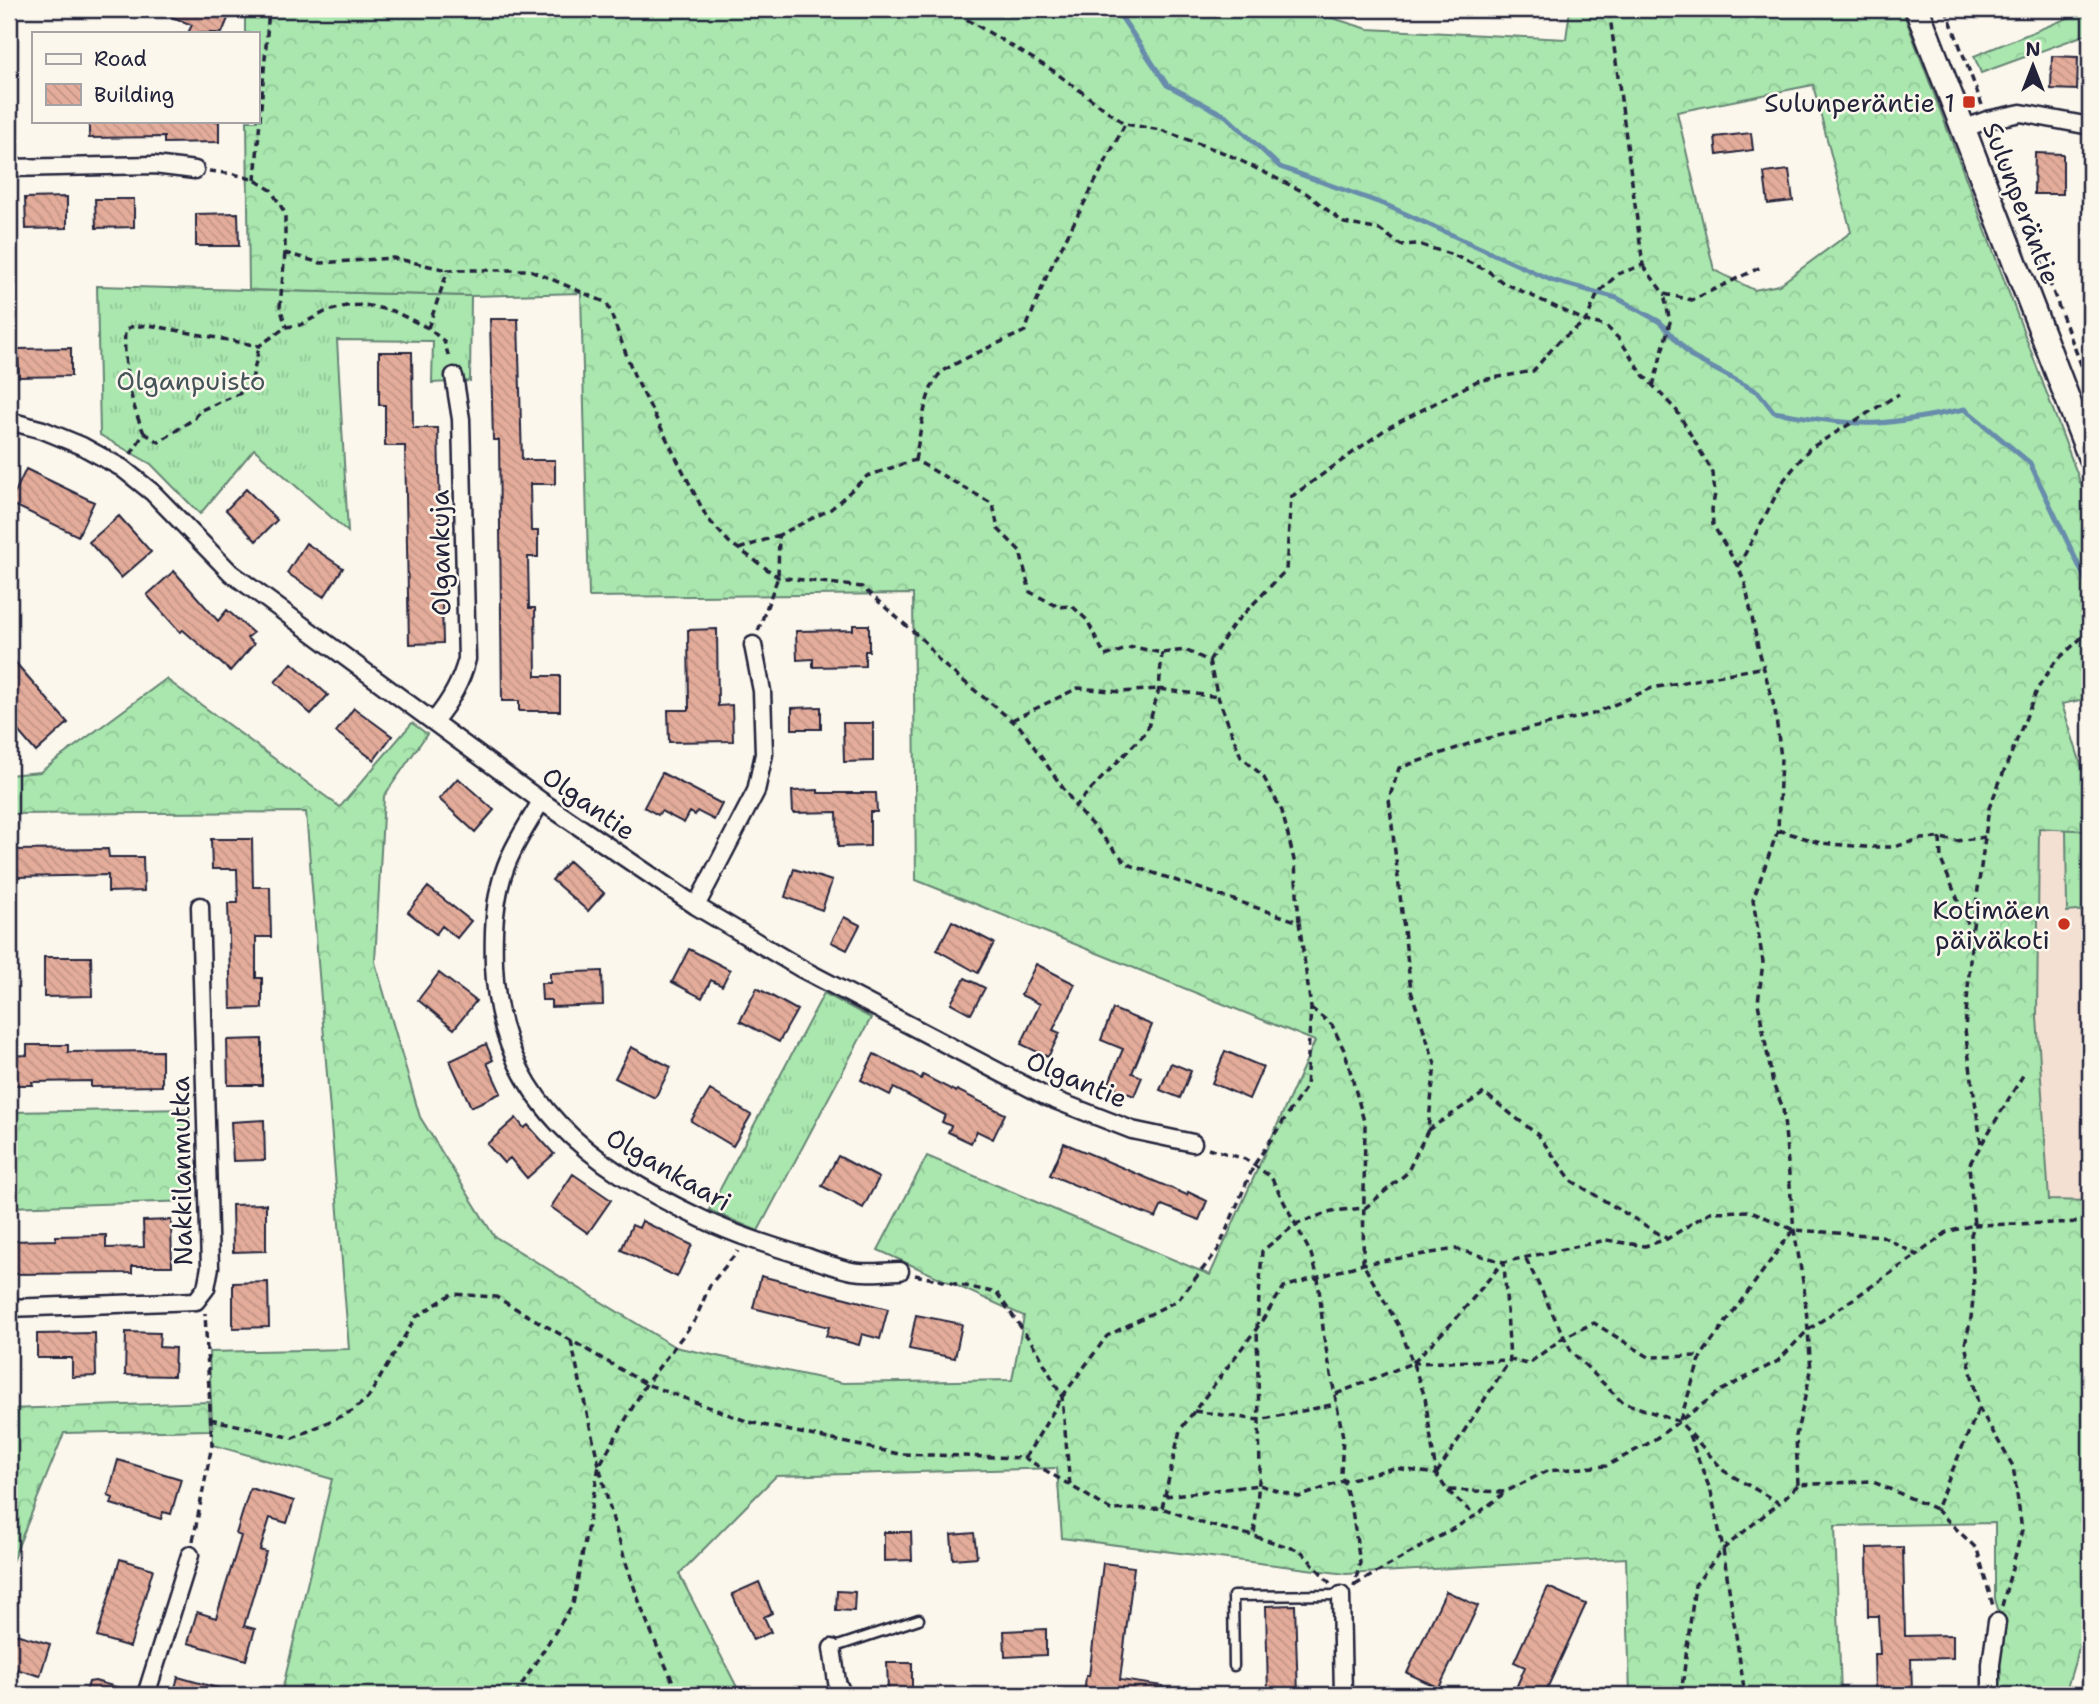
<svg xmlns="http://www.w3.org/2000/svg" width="2099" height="1704" viewBox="0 0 2099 1704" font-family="'Shantell Sans',sans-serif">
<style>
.built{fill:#f4e0d3}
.grass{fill:url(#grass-tufts);stroke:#668474;stroke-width:2}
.forest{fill:url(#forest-crowns);stroke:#668474;stroke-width:2;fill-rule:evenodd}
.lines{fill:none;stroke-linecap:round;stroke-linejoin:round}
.stream{stroke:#678cab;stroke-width:5}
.building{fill:url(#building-back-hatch);stroke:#22223b;stroke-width:2}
.lane-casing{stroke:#22223b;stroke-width:13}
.street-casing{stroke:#22223b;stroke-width:21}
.secondary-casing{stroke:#22223b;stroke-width:28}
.path{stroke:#22223b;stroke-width:3.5;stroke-dasharray:7 5;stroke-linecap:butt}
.lane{stroke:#fbf7ec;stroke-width:8}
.street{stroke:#fbf7ec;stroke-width:16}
.secondary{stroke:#fbf7ec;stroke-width:23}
.poi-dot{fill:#c8321e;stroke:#fbf7ec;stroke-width:2.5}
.labels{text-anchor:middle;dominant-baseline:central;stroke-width:5;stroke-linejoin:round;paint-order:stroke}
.poi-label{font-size:26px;fill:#22223b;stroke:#fbf7ec;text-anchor:end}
.street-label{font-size:26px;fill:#22223b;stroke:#fbf7ec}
.park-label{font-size:26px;fill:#445358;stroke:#fbf7ec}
</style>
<defs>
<pattern id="grass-tufts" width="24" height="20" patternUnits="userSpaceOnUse" patternTransform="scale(1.75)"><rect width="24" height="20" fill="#a9e7ae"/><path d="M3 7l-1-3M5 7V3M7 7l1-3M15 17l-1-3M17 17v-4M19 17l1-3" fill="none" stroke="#91c697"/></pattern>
<pattern id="forest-crowns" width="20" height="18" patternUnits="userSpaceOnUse" patternTransform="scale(1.75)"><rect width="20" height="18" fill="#a9e7ae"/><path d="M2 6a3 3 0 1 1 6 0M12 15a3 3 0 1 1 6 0" fill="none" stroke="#91c697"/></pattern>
<pattern id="building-back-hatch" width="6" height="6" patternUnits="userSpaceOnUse" patternTransform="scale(1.75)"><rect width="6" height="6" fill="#e4ac9a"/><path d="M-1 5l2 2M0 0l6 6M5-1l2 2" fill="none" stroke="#c39486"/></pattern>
</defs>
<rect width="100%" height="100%" fill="#fbf7ec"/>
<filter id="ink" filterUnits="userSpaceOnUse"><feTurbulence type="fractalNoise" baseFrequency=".0143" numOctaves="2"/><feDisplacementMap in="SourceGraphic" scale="14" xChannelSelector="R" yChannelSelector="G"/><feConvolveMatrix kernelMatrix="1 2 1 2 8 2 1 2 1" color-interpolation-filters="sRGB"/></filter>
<g filter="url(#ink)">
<path class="built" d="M2039,828L2090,831V1201L2049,1200L2037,1017Z"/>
<path class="grass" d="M97,286L471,296L470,381L432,383L433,341L337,340L348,532L254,449L200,514L151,464L100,435Z
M2066,829L2090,831V900L2088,910L2067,912Z
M824,993L871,1018L758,1231L709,1210Z"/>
<path class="forest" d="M245,9H1303L1368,29L1566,39L1570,9H1902L2090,508V698L2062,704L2090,793V831L2039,828L2037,1017L2049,1200L2090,1201V1610L2065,1695H1994L2001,1619L1995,1599V1523L1835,1526L1841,1695H1630L1626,1558L1346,1574L1062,1538L1057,1468L776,1476L679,1574L741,1695H281L332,1479L213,1445L209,1352L349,1349L306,812L9,814V775L40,772L166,679L340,807L412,723L427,734L384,796L375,962L420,1117L494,1236L675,1347L843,1383L1012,1380L1024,1316L878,1250L927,1156L1210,1275L1315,1041L916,880L913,594L589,597L581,293L471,296L249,290L247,121H257V33H245ZM1813,85L1851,232L1779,285L1754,290L1714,270L1677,112Z
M2090,9V33L1981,73L1974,56Z
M189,1109L191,1201L9,1207V1112Z
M209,1402L210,1430L64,1433L9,1569V1409Z"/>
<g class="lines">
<path class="stream" d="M1116,9L1167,85L1226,116L1280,167L1386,205L1551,280L1617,298L1660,322L1692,357L1758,392L1774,412C1808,417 1843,425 1878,423C1907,421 1936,415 1965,409L2030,463L2090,589"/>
</g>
<path class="building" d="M153,9H210L229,16L222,33H188L192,25Z
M2052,56L2078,57L2077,90L2051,89Z
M89,121H219V142L164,143V137L89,138Z
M1751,133L1753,150L1717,155L1715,137Z
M2035,153L2063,154V194H2034Z
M1789,170L1793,201L1768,204L1764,173Z
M67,197V228L26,229L25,198Z
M95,199H134V227L96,228Z
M238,213L239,246H196V214Z
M490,319H518L522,460H555V484H530L531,531H538V557H528L529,608H535L536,676H560V711H519V701H502L499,440H493Z
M71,348V376L19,377L18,349Z
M379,352H412L413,428H438L443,643L409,644L405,446H385V405H379Z
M26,469L94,502L78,536L10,503Z
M246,489L277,520L256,541L226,510Z
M119,516L151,552L121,578L89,542Z
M306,543L343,568L324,597L287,573Z
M174,571L218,621L227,610L253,633L247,638L254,644L230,671L183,630L180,632L147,595Z
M853,625H869V651H865V666L813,667V659L797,660L796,631L853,630Z
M717,629L718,706L732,705L733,741L669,742L668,710H689L688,630Z
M9,655L68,723L36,752L13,725H9Z
M292,663L328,695L311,714L275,682Z
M821,707V729H792V708Z
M354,708L392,736L374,760L336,732Z
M843,723H873V761L844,762Z
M662,773L722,804L714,820L697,811L695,815L690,812L684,823L661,811L658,815L644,807Z
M458,778L494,810L475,832L439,799Z
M818,790V793H876L877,812H870V846L838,847L837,812L793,813L792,791Z
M211,839H252L253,887H270L271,937H256V978H262V1008L231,1009L228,903H238L237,869H212Z
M108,849L109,857H143L144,891L108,892V875L17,877V871H9V850Z
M569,861L604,893L588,911L552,880Z
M794,869L832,881L822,910L785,897Z
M428,887L471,921L457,938L442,926L436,934L408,912Z
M844,917L860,925L847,950L831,942Z
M952,921L994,943L978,973L937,950Z
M689,949L730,970L722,986L711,980L702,998L672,982Z
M44,957H91L92,996L44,997Z
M1036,964L1075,984L1053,1030L1060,1033L1048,1057L1021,1044L1040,1004L1021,995Z
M602,971L603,1005L551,1007V1000H542L541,983H550V973Z
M439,973L476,1001L454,1029L418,1000Z
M965,978L985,988L971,1014L951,1003Z
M757,988L797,1010L779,1042L740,1021Z
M1113,1009L1152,1025L1132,1073L1142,1077L1134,1096L1108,1085L1123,1049L1101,1040Z
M262,1039V1085H228L227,1040Z
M486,1044L493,1060L487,1063L501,1093L471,1107L450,1061Z
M27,1045H68V1052L162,1051V1086L91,1087V1081L32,1082L33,1085H9V1056L27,1055Z
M631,1047L671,1067L655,1098L615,1078Z
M1225,1051L1263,1067L1249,1099L1212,1083Z
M874,1054L921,1079L923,1075L956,1092L957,1090L1005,1114L993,1139L977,1131L971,1143L948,1132L951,1126L942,1122L945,1115L894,1088L890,1095L861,1080Z
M1171,1063L1191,1071L1180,1098L1160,1090Z
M710,1090L751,1115L733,1146L691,1121Z
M516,1118L524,1128L528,1125L554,1154L527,1178L510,1158L504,1163L487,1144Z
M264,1120L265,1160L233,1161L231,1122Z
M1064,1143L1187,1195L1188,1192L1207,1201L1199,1220L1162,1205L1156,1218L1050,1175Z
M838,1156L879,1178L863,1208L822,1186Z
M573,1174L611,1200L588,1233L551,1207Z
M266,1204V1251L233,1252L232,1205Z
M171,1220L172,1266H132V1273L9,1274V1241L56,1240V1236L106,1235V1248L144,1247L143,1221Z
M642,1221L692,1245L677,1277L621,1250L632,1225L639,1228Z
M761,1276L888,1309L880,1339L862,1334L859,1345L826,1336L829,1327L753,1308Z
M268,1282L269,1327L233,1328V1283Z
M916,1315L962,1324L955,1358L909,1349Z
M126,1332L160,1333L159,1347L175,1348L174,1376L125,1375Z
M95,1333L96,1376L72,1377V1358H37V1334Z
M118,1460L181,1479L171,1514L163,1512L161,1519L111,1504L113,1498L108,1496Z
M250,1488L294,1501L287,1523L270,1518L260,1550L266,1552L244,1626L255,1629L246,1660L188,1643L197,1612L216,1618L241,1536L236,1534Z
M884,1532H911L912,1560L884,1561Z
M974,1533L977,1557L953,1559L951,1535Z
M1903,1547L1905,1636L1953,1635V1658L1911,1659L1912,1692L1875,1693L1874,1654H1880L1878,1616H1868L1867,1548Z
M120,1559L153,1569L130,1647L97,1637Z
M1103,1563L1134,1567L1120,1680L1163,1686L1162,1695H1084L1086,1676H1089Z
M759,1582L772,1613L764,1617L771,1632L753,1640L732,1594Z
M1548,1587L1586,1604L1544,1695H1513L1525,1667L1514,1662Z
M837,1591L855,1592L854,1611L836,1610Z
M1446,1591L1478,1606L1439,1688L1407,1673Z
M1295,1605L1298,1695H1268L1266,1606Z
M1046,1629V1655L1005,1657L1004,1631Z
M9,1632L50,1644L40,1676L9,1667Z
M887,1663H912V1690L888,1691Z
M178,1677L228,1691L227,1695H173Z
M95,1681L130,1691V1695H85L89,1682Z"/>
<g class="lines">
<defs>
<path id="lane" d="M832,1648L919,1619
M1234,1666L1233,1596L1341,1595"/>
<path id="street" d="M1963,129L1987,120L2021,113L2090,126
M9,168L154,165L195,170
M9,421L43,430L82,446L122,468L152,492L231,573L541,801L696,906L802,969L1047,1097L1132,1130L1193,1143
M434,721C450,702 461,683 467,659L461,419L454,376
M541,801C529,823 515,842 506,866C494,897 493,932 494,965C499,1100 590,1166 702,1219C736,1235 771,1246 807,1257C821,1262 837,1268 852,1271C867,1274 885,1271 900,1271
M696,906L756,791L764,754L762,691L753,645
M9,1308L196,1301L206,1288L210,1267L200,906
M1341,1595L1343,1695
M832,1648L837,1682L843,1695
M146,1695L190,1555
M1991,1695V1664L1997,1622"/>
<path id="secondary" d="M1917,9L2090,457"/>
</defs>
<use href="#lane" class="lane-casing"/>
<use href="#street" class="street-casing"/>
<use href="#secondary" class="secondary-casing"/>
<path class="path" d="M945,9L958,14L1052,70L1125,124L1161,130L1227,154L1306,193L1344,223L1380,230L1401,245L1418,244L1453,255L1488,271L1502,282L1586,321L1606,326L1620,340L1643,375L1677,411L1713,473L1715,494L1712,509L1713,525L1738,567L1745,583L1758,647L1775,710L1781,758L1778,830L1820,843L1865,847H1894L1920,839L1940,838L1957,841L1985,837
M1946,9L1982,105
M1993,135L2090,388
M209,171L234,174L255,180L271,190L285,213V253L321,263L393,258L448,270
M255,180L269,9
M285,253L280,306L286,327
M1643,265L1664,294L1692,300L1761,267
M428,328L448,270H530L607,303L634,375L707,518L729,542L778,577L862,587L925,642L940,662L1020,727L1075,805
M1653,386L1670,322L1664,294
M144,433L159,442L195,418L199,411L243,392L251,384L259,347
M131,454L144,433C130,402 123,365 125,331L130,327L149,325L259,346L286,327L300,325L325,312L346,306L365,305L393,311L428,328L444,341L450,361
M915,460C920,437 924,394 938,376C947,364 1009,339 1025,331L1047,275L1125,124
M739,549L779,535
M1738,567L1784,480L1809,449L1899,394
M758,631L778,577L779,535L831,509L867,476L915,460L993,504L998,529L1020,551L1030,592L1059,607L1072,606L1087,620L1105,656L1133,647L1162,653L1185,650L1209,661L1218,697L1241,757L1263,776L1282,811L1295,864L1299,922
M1209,661L1233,625L1286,570L1291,497L1386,429L1477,381L1533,371L1559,341L1586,321L1598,293L1618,274L1643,265L1609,9
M1012,720L1078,688L1122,692L1159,689L1218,697
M1778,830L1753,900L1763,962L1758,1003L1773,1084L1783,1108L1794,1230L1804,1287L1808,1330L1811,1371L1796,1436L1798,1485
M1940,838L1941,860L1971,931
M1311,1008L1332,1025L1345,1052L1365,1125L1363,1264L1400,1328L1425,1397L1436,1474
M1428,1130L1484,1093L1538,1135L1572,1181L1666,1238
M1981,1143L1965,1030L1972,933L1989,808L2038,688L2055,662L2090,630
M1208,1148L1245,1159L1271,1177L1311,1254L1318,1278L1324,1338L1343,1437L1341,1473L1352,1510L1360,1563L1354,1587
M1526,1259L1571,1351L1622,1402L1680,1422L1724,1471L1779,1503L1798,1485L1871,1481L1936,1509L1979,1408
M915,1275L997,1293L1038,1352L1062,1397L1070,1486
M571,1341C589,1421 605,1502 632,1581C645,1620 662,1658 679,1695
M1412,1363L1510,1360L1528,1364L1564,1337L1594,1323L1649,1357L1701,1356
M1336,1394L1412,1363L1455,1320L1503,1262
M1194,1411L1259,1420L1336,1404
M210,1419L293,1438L352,1411L368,1398L416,1317L452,1294L496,1297L646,1384L749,1422L899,1454L1025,1458L1111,1510L1162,1508L1205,1524L1254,1536
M1680,1420L1701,1356L1793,1230
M1689,1435L1711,1492L1723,1549L1745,1695
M1025,1458L1062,1397L1107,1336L1178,1300L1218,1250L1254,1165L1306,1087L1311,1008L1299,922L1127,864L1075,806L1147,731L1159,689L1162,653
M1437,1473L1510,1360L1504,1262
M1448,1491L1475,1516
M1165,1496L1259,1485L1299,1497L1343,1481L1394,1468L1436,1474L1447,1490L1505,1492L1547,1471L1606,1466L1651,1442L1722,1390L1778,1361L1808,1330L1917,1255
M1162,1508L1180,1430L1257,1328L1284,1287L1363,1264L1456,1249L1504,1262L1606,1240L1645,1246L1667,1239L1710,1212L1751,1211L1794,1230L1882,1236L1917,1255L1947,1232L1974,1225L1969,1165L2025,1072
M1936,1509L1977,1549L1993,1606
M193,1541L212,1445L205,1313
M1330,1583L1301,1551L1254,1536L1260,1470L1257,1328L1262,1251L1296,1224L1332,1211L1365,1208L1407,1173L1428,1130L1435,1064L1411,991L1389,799L1399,768L1480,740L1593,714L1652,688L1765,667
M1355,1585L1475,1516L1503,1494
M2002,1606L2022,1530L2013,1466L1979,1408L1965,1344L1971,1318L1974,1289L1971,1235L1974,1225L2090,1222
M515,1695L573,1604L599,1466L646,1384L695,1320L710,1285L738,1251
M1681,1695L1695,1585L1723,1549L1779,1503"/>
<use href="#lane" class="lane"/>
<use href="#street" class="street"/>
<use href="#secondary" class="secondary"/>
</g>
</g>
<g class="poi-dot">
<rect x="1962" y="95" width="14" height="14" rx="3.5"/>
<circle cx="2064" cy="924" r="7"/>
</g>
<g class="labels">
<g class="poi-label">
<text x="1955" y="102">Sulunperäntie 1</text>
<text x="2050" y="909">Kotimäen<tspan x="2050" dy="30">päiväkoti</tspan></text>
</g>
<g class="street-label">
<text transform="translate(2022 203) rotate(69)">Sulunperäntie</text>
<text transform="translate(440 553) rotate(-91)">Olgankuja</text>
<text transform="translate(589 803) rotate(35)">Olgantie</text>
<text transform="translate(1077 1079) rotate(23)">Olgantie</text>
<text transform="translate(669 1169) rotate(30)">Olgankaari</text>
<text transform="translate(181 1171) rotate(-91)">Nakkilanmutka</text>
</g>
<g class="park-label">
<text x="191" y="380">Olganpuisto</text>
</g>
</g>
<rect width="2099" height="1704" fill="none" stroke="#fbf7ec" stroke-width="35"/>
<rect x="18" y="18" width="2064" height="1669" fill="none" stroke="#22223b" stroke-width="2.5" filter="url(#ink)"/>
<rect x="32" y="32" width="228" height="91" fill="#fbf7ec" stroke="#a4a2a5" stroke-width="2"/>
<rect x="46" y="54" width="35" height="10" fill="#fbf7ec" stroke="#a4a2a5" stroke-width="2"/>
<text x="94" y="66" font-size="21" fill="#22223b">Road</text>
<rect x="46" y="84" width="35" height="21" fill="url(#building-back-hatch)" stroke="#a4a2a5" stroke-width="2"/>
<text x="94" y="102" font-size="21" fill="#22223b">Building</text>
<g transform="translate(2033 66)" stroke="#fbf7ec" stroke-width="5" paint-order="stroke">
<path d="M0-5L12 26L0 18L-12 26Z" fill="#22223b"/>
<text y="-10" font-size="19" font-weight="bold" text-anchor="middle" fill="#22223b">N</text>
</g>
</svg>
